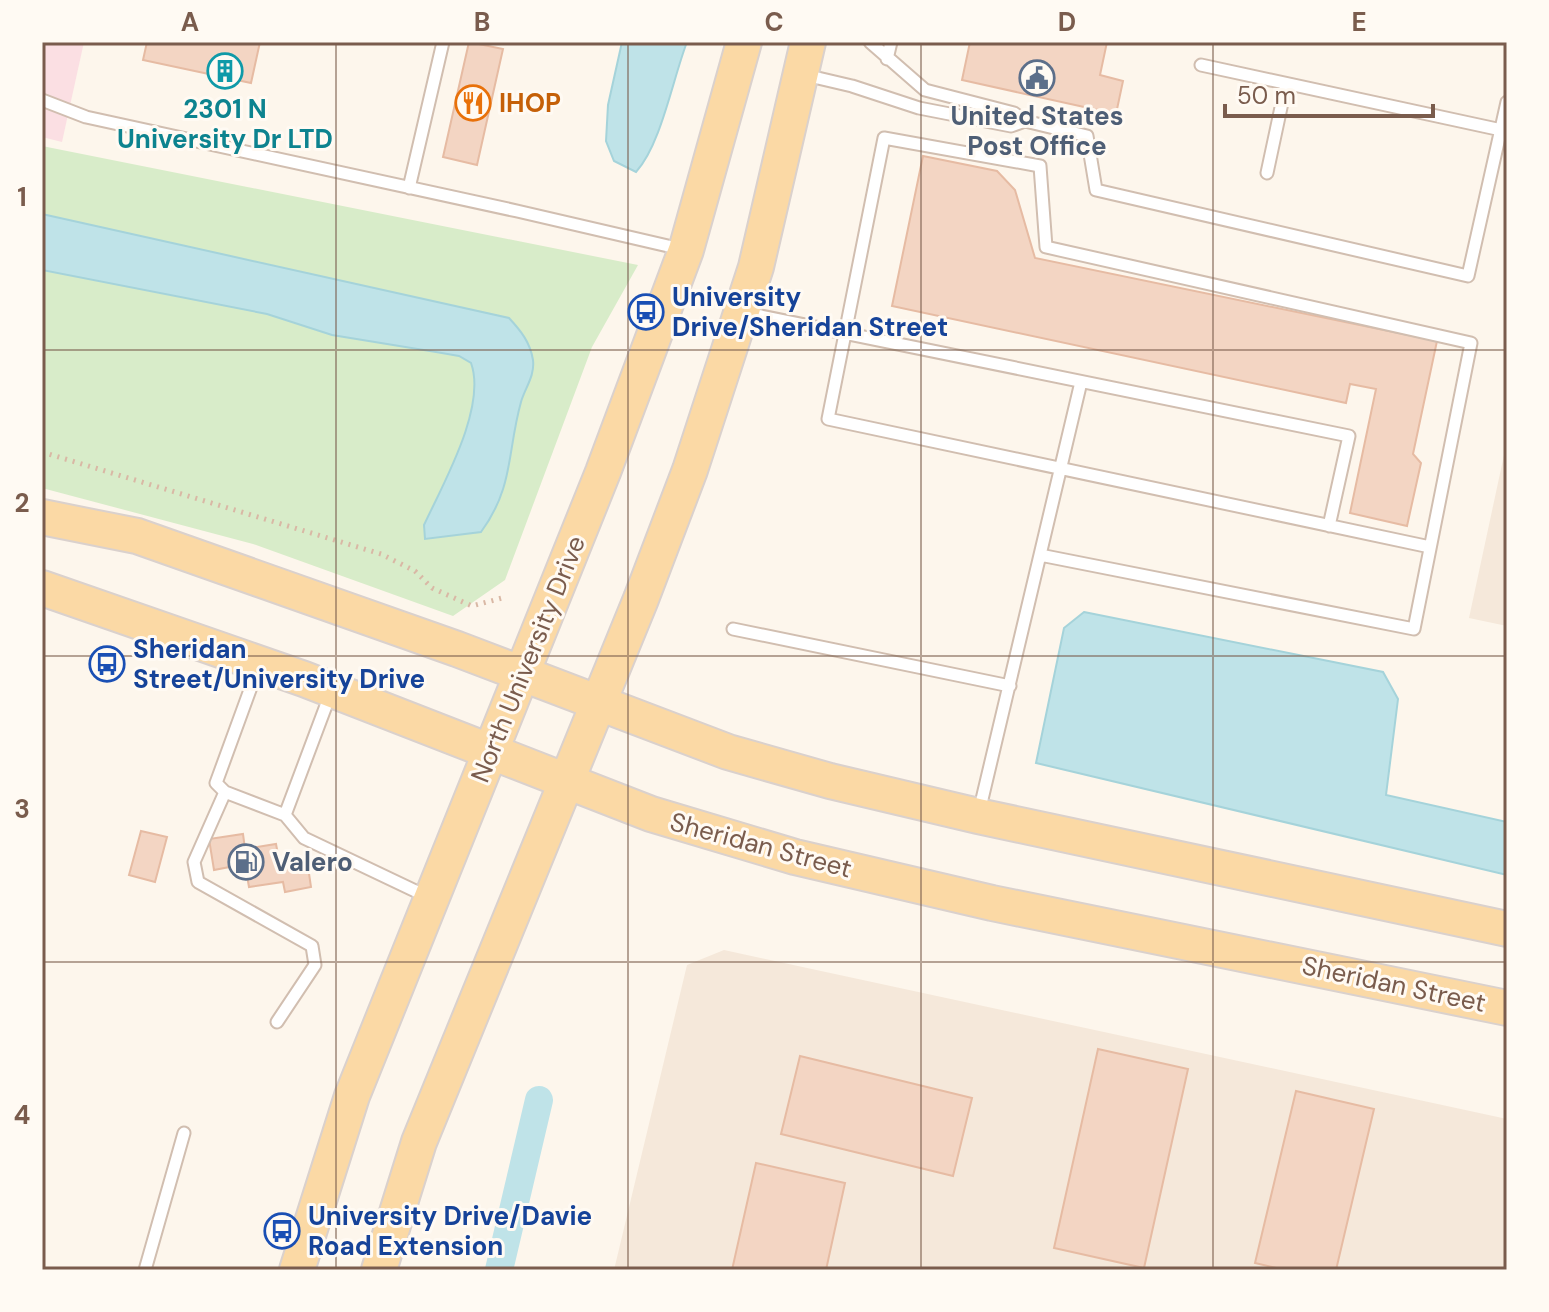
<svg xmlns="http://www.w3.org/2000/svg" width="1549" height="1312" viewBox="0 0 1549 1312" font-family="'DM Sans',sans-serif">
<style>
.residential{fill:#f5e8da}
.medical{fill:#fbdfe3}
.green{fill:#d8ecc9}
.water{fill:#bfe3e8;stroke:#a5d3da;stroke-width:2}
.lines{fill:none;stroke-linecap:round;stroke-linejoin:round}
.canal{stroke:#bfe3e8;stroke-width:28}
.building{fill:#f3d5c3;stroke:#e6bba3;stroke-width:2}
.lane-casing{stroke:#d1beb0;stroke-width:15}
.primary-casing{stroke:#dad1cd;stroke-width:38}
.path{stroke:#d9b8a5;stroke-width:5;stroke-dasharray:2 6;stroke-linecap:butt}
.lane{stroke:#fff;stroke-width:11}
.primary{stroke:#fbd9a5;stroke-width:34}
.grid{fill:none;stroke:#7a5c4d;stroke-width:2;stroke-opacity:0.55}
.labels{text-anchor:middle;dominant-baseline:central;stroke-width:6;stroke-linejoin:round;paint-order:stroke}
.food-label{font-size:26px;font-weight:bold;fill:#c56008;stroke:#fffaf3;text-anchor:start}
.culture-label{font-size:26px;font-weight:bold;fill:#0d838f;stroke:#fffaf3}
.service-label{font-size:26px;font-weight:bold;fill:#4e5e75;stroke:#fffaf3}
.transit-label{font-size:26px;font-weight:bold;fill:#164399;stroke:#fffaf3;text-anchor:start}
.street-label{font-size:26px;fill:#7a5c4d;stroke:#fffaf3}
.neatline{fill:none;stroke:#7a5c4d;stroke-width:3}
.grid-label{font-size:26px;text-anchor:middle;font-weight:bold;fill:#7a5c4d}
</style>
<rect width="100%" height="100%" fill="#fdf6ec"/>
<path class="residential" d="M1507,441V626L1469,618Z
M724,950L1507,1119V1270H614L687,965Z"/>
<path class="medical" d="M42,42H84L62,142L42,137Z"/>
<path class="green" d="M42,146L638,265L592,347L505,580L453,616L253,544L42,488Z"/>
<path class="water" d="M622,42H687C673,78 661,145 636,172L614,161L606,141L608,105Z
M42,214L509,318C521,331 530,342 533,360C535,376 525,388 521,402C507,452 514,487 481,532L425,539L424,525C443,484 487,407 471,363L459,356L436,352L332,335L267,314L42,270Z
M1084,612L1383,672L1398,699L1386,795L1507,822V875L1036,763L1064,628Z"/>
<g class="lines">
<path class="canal" d="M499,1270L539,1100"/>
</g>
<path class="building" d="M147,42H260L251,83L143,60Z
M469,42L503,49L477,165L443,157Z
M970,42H1107L1100,75L1123,81L1116,114L962,80Z
M923,156L997,171L1015,190L1035,258L1437,341L1413,454L1421,463L1407,526L1350,513L1376,389L1350,384L1346,403L892,306Z
M141,831L167,837L155,882L129,875Z
M243,834L245,849L276,844L280,865L307,860L311,887L285,892L283,882L249,887L245,864L214,870L209,839Z
M1098,1049L1188,1069L1144,1268L1054,1248Z
M800,1056L972,1098L953,1176L781,1134Z
M1296,1091L1374,1109L1336,1270H1285L1255,1263Z
M756,1163L845,1183L826,1270H732Z"/>
<g class="lines">
<defs>
<path id="lane" d="M870,42L925,90L1014,113L1025,121L1087,136L1096,190L1468,276L1507,102
M887,59L891,42
M1201,65L1506,131
M805,75L852,86L919,108L1011,126L1025,121
M42,100L86,117L517,211L681,249
M1267,173L1286,84
M409,188L443,42
M746,313L1349,436L1329,526
M1040,555L1414,629L1471,343L1046,247L1040,166L884,138L828,419L1430,547
M733,629L1010,686
M258,668L216,783L225,792L285,815
M330,695L285,815L304,838L428,897
M225,792L194,862L198,882L312,946L315,965L277,1022
M979,812L1081,382
M145,1270L184,1133"/>
<path id="primary" d="M42,517L137,536L457,649L728,752L830,781L978,816L1507,929
M42,588L304,679L651,814L795,857L992,903L1507,1008
M297,1270L352,1096L603,472L686,250L744,42
M379,1270L419,1142L641,599L690,470L756,267L808,42"/>
</defs>
<use href="#lane" class="lane-casing"/>
<use href="#primary" class="primary-casing"/>
<path class="path" d="M42,452L381,554L415,571L432,588L472,606L502,598"/>
<use href="#lane" class="lane"/>
<use href="#primary" class="primary"/>
</g>
<path class="grid" d="M336,42V1270M628,42V1270M921,42V1270M1213,42V1270M42,350H1507M42,656H1507M42,962H1507"/>
<defs>
<symbol id="building-ring" viewBox="-11 -11 22 22"><circle r="9.5" fill="#fffaf3" stroke="#0f9aa8" stroke-width="1.5"/><path d="M-4-6H4V6H1V3H-1V6H-4ZM-2.5-4.3h1.7v1.8h-1.7ZM.8-4.3h1.7v1.8H.8ZM-2.5-1h1.7V.8h-1.7ZM.8-1h1.7V.8H.8Z" fill="#0f9aa8"/></symbol>
<symbol id="civic-ring" viewBox="-11 -11 22 22"><circle r="9.5" fill="#fffaf3" stroke="#5c6f8a" stroke-width="1.5"/><path d="M-.6-6.5H3V-4.5H.6V-3L4-1V1h2V6H-6V1h2V-1L-.6-3ZM-1.2 2.5V6h2.4V2.5Z" fill="#5c6f8a"/></symbol>
<symbol id="restaurant-ring" viewBox="-11 -11 22 22"><circle r="9.5" fill="#fffaf3" stroke="#e8710a" stroke-width="1.5"/><path d="M-5-6h1v4h1v-4h1v4h1v-4h1v5L-1.5 .5V6h-2V.5L-5-1ZM5-6V6H3V1.5H1.5Q1.5-4 5-6Z" fill="#e8710a"/></symbol>
<symbol id="bus-ring" viewBox="-11 -11 22 22"><circle r="9.5" fill="#fffaf3" stroke="#1a4fb4" stroke-width="1.5"/><path d="M-5-6H5V4H4V6H2V4H-2V6H-4V4H-5ZM-3.5-4V0h7V-4ZM-3.5 1.2v1.5H-2V1.2ZM2 1.2v1.5H3.5V1.2Z" fill="#1a4fb4"/></symbol>
<symbol id="fuel-ring" viewBox="-11 -11 22 22"><circle r="9.5" fill="#fffaf3" stroke="#5c6f8a" stroke-width="1.5"/><path d="M-5.5-6h7V0h2V4h1.3V-2.5L3-4.5l.8-.8L6-3V5H2.5V1h-1V6h-7ZM-4.2-4.7v3.2H.2V-4.7Z" fill="#5c6f8a"/></symbol>
</defs>
<g fill-rule="evenodd">
<use href="#building-ring" x="205" y="51" width="40" height="40"/>
<use href="#civic-ring" x="1017" y="58" width="40" height="40"/>
<use href="#restaurant-ring" x="453" y="83" width="40" height="40"/>
<use href="#bus-ring" x="626" y="292" width="40" height="40"/>
<use href="#bus-ring" x="87" y="644" width="40" height="40"/>
<use href="#fuel-ring" x="226" y="842" width="40" height="40"/>
<use href="#bus-ring" x="262" y="1211" width="40" height="40"/>
</g>
<g class="labels">
<g class="food-label">
<text x="499" y="103">IHOP</text>
</g>
<g class="culture-label">
<text x="225" y="109">2301 N<tspan x="225" dy="30">University Dr LTD</tspan></text>
</g>
<g class="service-label">
<text x="1037" y="116">United States<tspan x="1037" dy="30">Post Office</tspan></text>
<text x="272" y="862" text-anchor="start">Valero</text>
</g>
<g class="transit-label">
<text x="672" y="297">University<tspan x="672" dy="30">Drive/Sheridan Street</tspan></text>
<text x="133" y="649">Sheridan<tspan x="133" dy="30">Street/University Drive</tspan></text>
<text x="308" y="1216">University Drive/Davie<tspan x="308" dy="30">Road Extension</tspan></text>
</g>
<g class="street-label">
<text transform="translate(528 659) rotate(-68)">North University Drive</text>
<text transform="translate(761 845) rotate(15)">Sheridan Street</text>
<text transform="translate(1394 984) rotate(12)">Sheridan Street</text>
</g>
</g>
<rect width="1549" height="1312" fill="none" stroke="#fffaf3" stroke-width="88"/>
<path d="M1225 104v12h208v-12" fill="none" stroke="#7a5c4d" stroke-width="4"/>
<text x="1237" y="104" font-size="24" fill="#7a5c4d" stroke="#fffaf3" stroke-width="6" paint-order="stroke">50 m</text>
<rect x="44" y="44" width="1461" height="1224" class="neatline"/>
<g class="grid-label">
<text x="190" y="31">A</text>
<text x="482" y="31">B</text>
<text x="774" y="31">C</text>
<text x="1067" y="31">D</text>
<text x="1359" y="31">E</text>
<text x="22" y="206">1</text>
<text x="22" y="512">2</text>
<text x="22" y="818">3</text>
<text x="22" y="1124">4</text>
</g>
</svg>
